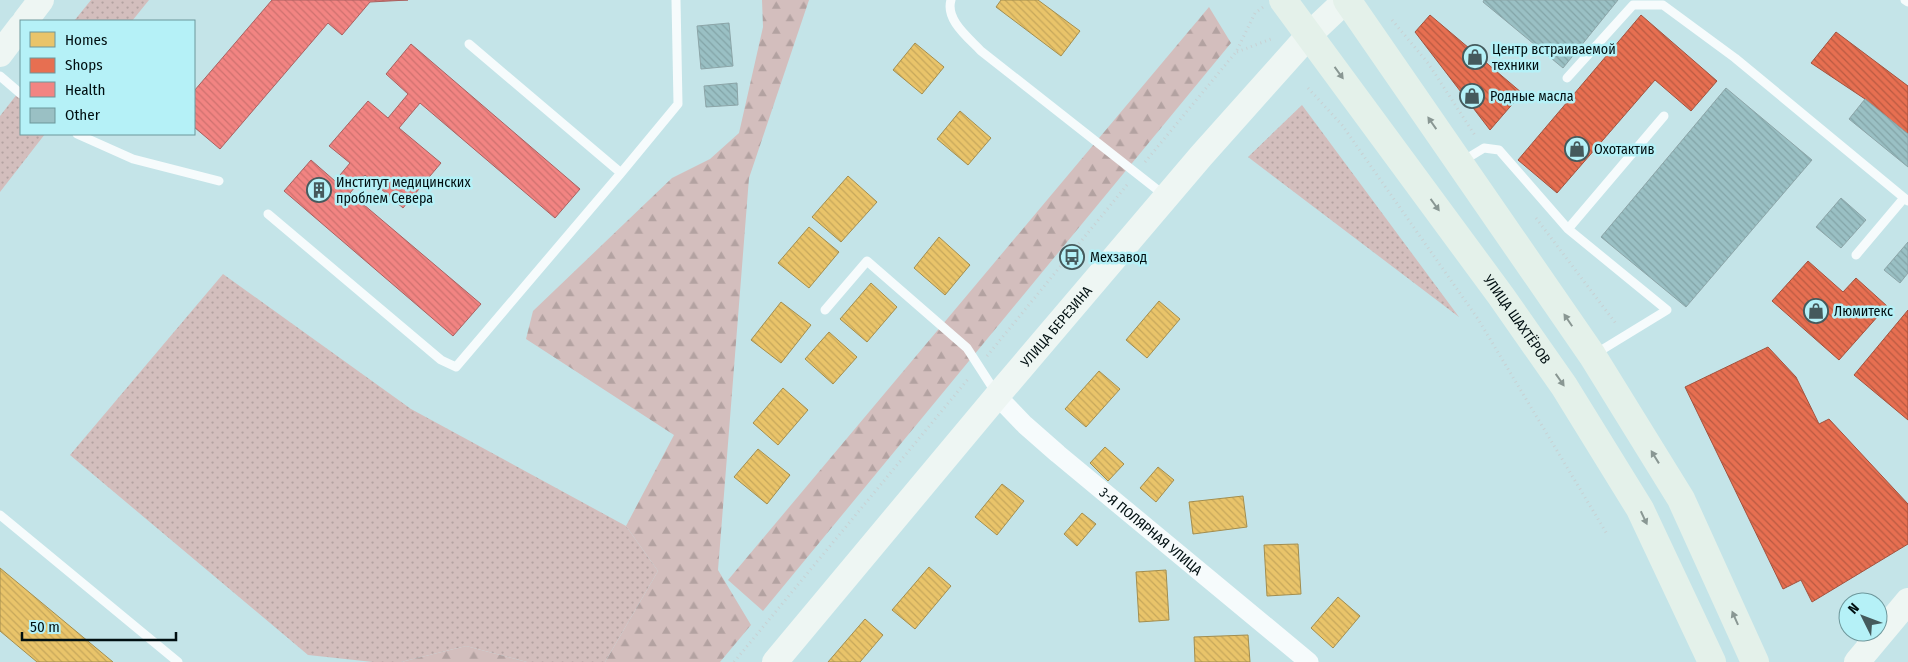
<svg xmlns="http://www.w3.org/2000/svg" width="1908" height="662" viewBox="0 0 1908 662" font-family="'Fira Sans Condensed',sans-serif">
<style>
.grass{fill:url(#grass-dots)}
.forest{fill:url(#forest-firs)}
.homes{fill:url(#homes-back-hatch);stroke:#a38e4f}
.shops{fill:url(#shops-back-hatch);stroke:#a2523e}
.health{fill:url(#health-back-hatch);stroke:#a96160}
.building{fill:url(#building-back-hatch);stroke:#8ca5a8}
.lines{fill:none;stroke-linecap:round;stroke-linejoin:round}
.path{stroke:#c8d1d3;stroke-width:3;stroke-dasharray:1 4;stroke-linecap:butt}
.lane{stroke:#f6fbfc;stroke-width:9}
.street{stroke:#f6fbfc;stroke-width:19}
.secondary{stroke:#eef6f3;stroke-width:26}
.primary{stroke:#e4f1ea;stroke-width:28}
.oneway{fill:#899793}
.labels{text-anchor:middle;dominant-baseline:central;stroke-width:5;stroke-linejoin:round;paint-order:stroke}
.poi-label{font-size:14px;fill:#000f11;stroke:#b5f1f7;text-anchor:start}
.street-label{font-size:14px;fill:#000f11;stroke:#b5f1f7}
</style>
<defs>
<pattern id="grass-dots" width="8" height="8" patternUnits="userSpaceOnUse" patternTransform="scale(1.25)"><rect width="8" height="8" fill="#d3bebd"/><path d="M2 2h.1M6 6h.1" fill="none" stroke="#b3a2a1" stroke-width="1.8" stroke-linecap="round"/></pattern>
<pattern id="forest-firs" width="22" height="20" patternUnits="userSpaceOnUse" patternTransform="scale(1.25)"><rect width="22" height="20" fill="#d3bebd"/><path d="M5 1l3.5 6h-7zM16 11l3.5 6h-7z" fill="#b3a2a1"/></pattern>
<pattern id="homes-back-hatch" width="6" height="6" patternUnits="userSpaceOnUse" patternTransform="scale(1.25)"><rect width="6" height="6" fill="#e9c46a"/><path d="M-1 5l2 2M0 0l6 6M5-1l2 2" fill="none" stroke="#c6a75b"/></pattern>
<pattern id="shops-back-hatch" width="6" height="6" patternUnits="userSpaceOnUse" patternTransform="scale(1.25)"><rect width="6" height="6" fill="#e76f51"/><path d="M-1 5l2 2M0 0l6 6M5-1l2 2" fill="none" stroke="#b95a42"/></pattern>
<pattern id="health-back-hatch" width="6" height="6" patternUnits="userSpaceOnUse" patternTransform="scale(1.25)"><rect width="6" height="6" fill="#f28482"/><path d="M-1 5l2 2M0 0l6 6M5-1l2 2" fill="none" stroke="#ce716f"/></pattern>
<pattern id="building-back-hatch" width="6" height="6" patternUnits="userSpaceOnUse" patternTransform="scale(1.25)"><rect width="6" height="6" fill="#9ac0c4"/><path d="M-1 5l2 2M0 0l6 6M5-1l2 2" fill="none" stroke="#83a4a7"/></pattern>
</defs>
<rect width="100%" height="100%" fill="#c4e4e8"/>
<path class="grass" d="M91,0H149L132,21H74Z
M21,89V134H45L0,192V116Z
M1302,105L1459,317L1248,157Z
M223,274L411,409L626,526L658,571L605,662H527L466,646L401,662H373L308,655L70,455Z"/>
<path class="forest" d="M762,0H809L749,178L718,570L751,625L720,662H605L658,571L626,526L674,435L526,339L533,311L672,178L710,159L739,133L763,27Z
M1209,7L1231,43L763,611L728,580Z
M466,646L527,662H401Z"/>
<path class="homes" d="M1001,0H1038L1080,31L1061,56L996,7Z
M915,43L944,67L922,94L893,70Z
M960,111L991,138L968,165L937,139Z
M848,176L877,202L841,242L812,217Z
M809,227L839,252L809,288L778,263Z
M939,237L970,265L945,295L914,268Z
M871,283L897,307L867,342L840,319Z
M1159,301L1180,319L1147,358L1126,340Z
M781,302L811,325L781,363L751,340Z
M829,332L857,357L833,384L805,359Z
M1099,371L1120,389L1086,427L1065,409Z
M783,388L808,410L778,445L753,423Z
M1105,447L1124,464L1108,481L1090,463Z
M758,449L790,475L767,504L734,477Z
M1158,467L1174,480L1156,502L1140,488Z
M1002,484L1024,501L997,535L975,517Z
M1243,496L1247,527L1193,534L1189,502Z
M1082,513L1096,524L1077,546L1064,534Z
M1298,544L1301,594L1267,596L1264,545Z
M929,567L951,586L915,629L892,610Z
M0,568L113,662H37L0,631Z
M1166,570L1169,620L1139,622L1136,572Z
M1338,597L1360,616L1333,648L1311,628Z
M865,619L883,635L860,662H828Z
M1248,635L1250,662H1195L1194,637Z"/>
<path class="shops" d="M1430,15L1522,93L1490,130L1415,32Z
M1641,15L1717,81L1691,111L1655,80L1557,193L1518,160Z
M1836,32L1908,86V134L1865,99L1811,63Z
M1808,261L1843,292L1856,278L1887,306L1839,360L1772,301Z
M1908,310V420L1854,375Z
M1768,347L1796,377L1819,424L1829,419L1908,504V544L1812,602L1801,580L1783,589L1685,387Z"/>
<path class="health" d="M272,0H408L370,2L342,35L328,23L220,149L194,127V91Z
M411,44L580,189L555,218L420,103L399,128L441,163L403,208L365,175L350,193L481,304L453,336L284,191L311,160L335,181L350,163L329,146L368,101L388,118L408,94L386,74Z"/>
<path class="building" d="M1484,0H1618L1563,68L1483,2Z
M729,23L733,66L701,69L697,26Z
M737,83L738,105L706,107L704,86Z
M1726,88L1812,160L1686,307L1601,237Z
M1865,99L1908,134V167L1849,119Z
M1841,198L1866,220L1841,248L1816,227Z
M1908,242V273L1900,283L1884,270Z"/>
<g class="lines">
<path class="path" d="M1392,20L1428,63L1476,137
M1237,52L1271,39
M1308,88L1342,125L1478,319L1607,534
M1145,162L1236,52L1255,13L1263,7
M1536,218L1617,325
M987,356L1127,185
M734,662L969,378"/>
<path class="lane" d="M951,0C945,20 969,38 981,51L1164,195
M1905,0L1908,2
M469,44L621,173
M0,76L21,94
M1567,78L1633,5H1663L1735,58L1908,201
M77,134L133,159L219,181
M1461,162L1484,148L1499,150L1568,229L1667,310L1595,354
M268,214L441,360L456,367L621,173L678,104L676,0
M1568,229L1664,116
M1856,255L1904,198
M825,310L867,261L967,348L996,393
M0,515L178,662"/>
<path class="street" id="s1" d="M997,396L1025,425L1058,454L1309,662"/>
<g class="secondary">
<path d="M25,21L41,0"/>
<path d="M0,54L21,26"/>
<path id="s2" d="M775,662L997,396L1201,156L1310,34L1346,0"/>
<path d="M1857,662L1908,601"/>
</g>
<g class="primary">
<path id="s3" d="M1283,0L1501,296L1564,386L1640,509L1712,662"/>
<path d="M1347,0L1592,355L1681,499L1755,662"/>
</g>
</g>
<defs><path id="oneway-solid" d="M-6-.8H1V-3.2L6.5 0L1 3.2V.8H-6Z" transform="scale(1.25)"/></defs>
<g class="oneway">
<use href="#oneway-solid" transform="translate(1339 73) rotate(54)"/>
<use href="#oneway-solid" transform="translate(1432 123) rotate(-125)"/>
<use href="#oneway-solid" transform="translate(1435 205) rotate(54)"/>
<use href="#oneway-solid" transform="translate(1568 320) rotate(-124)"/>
<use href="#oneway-solid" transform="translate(1560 380) rotate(55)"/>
<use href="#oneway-solid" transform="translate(1655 457) rotate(-122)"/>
<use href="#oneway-solid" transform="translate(1644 518) rotate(65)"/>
<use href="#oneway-solid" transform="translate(1735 618) rotate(-114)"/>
</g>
<defs>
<symbol id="shop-ring" viewBox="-11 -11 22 22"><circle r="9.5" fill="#b5f1f7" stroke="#455a5c" stroke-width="1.5"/><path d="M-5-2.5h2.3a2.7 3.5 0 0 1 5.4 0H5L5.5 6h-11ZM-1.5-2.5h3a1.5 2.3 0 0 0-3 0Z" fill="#455a5c"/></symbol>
<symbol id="building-ring" viewBox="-11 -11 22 22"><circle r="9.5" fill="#b5f1f7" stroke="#455a5c" stroke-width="1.5"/><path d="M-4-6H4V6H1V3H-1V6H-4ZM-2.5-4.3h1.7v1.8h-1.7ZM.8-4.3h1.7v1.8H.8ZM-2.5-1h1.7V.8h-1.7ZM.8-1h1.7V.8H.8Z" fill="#455a5c"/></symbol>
<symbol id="bus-ring" viewBox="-11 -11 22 22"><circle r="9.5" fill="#b5f1f7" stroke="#455a5c" stroke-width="1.5"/><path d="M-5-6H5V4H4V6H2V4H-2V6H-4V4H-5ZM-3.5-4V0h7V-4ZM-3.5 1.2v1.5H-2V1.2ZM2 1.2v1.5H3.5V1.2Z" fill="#455a5c"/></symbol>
</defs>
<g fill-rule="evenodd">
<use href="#shop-ring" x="1461" y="43" width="28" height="28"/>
<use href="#shop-ring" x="1458" y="82" width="28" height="28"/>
<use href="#shop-ring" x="1563" y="135" width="28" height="28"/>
<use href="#building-ring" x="305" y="176" width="28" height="28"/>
<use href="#bus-ring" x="1058" y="243" width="28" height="28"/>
<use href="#shop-ring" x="1802" y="297" width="28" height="28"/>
</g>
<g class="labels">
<g class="poi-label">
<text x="1492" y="49">Центр встраиваемой<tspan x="1492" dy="16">техники</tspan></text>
<text x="1490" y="96">Родные масла</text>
<text x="1594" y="149">Охотактив</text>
<text x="336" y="182">Институт медицинских<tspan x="336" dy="16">проблем Севера</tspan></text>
<text x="1090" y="257">Мехзавод</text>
<text x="1834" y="311">Люмитекс</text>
</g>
<g class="street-label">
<text stroke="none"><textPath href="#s3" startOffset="396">УЛИЦА ШАХТЁРОВ</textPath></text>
<text stroke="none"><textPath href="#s2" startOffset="438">УЛИЦА БЕРЕЗИНА</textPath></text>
<text stroke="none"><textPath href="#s1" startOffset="205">3-Я ПОЛЯРНАЯ УЛИЦА</textPath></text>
</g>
</g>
<rect x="20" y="20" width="175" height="115" fill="#b5f1f7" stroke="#6d979b"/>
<rect x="30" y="32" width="25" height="15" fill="#e9c46a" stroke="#6d979b"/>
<text x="65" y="45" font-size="15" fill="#000f11">Homes</text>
<rect x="30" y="58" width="25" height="15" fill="#e76f51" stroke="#6d979b"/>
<text x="65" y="70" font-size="15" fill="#000f11">Shops</text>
<rect x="30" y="82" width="25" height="15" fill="#f28482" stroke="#6d979b"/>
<text x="65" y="95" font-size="15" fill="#000f11">Health</text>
<rect x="30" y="108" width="25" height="15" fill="#9ac0c4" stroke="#6d979b"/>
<text x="65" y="120" font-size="15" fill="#000f11">Other</text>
<g transform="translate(1863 617) rotate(312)"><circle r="24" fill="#b5f1f7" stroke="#6d979b"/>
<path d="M0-4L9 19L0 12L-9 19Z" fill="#455a5c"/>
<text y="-8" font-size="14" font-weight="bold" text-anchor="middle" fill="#000f11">N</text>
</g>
<path d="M22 632v8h154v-8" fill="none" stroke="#000f11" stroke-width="2.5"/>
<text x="30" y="632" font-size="15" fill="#000f11" stroke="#b5f1f7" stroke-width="4" paint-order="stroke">50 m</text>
</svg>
